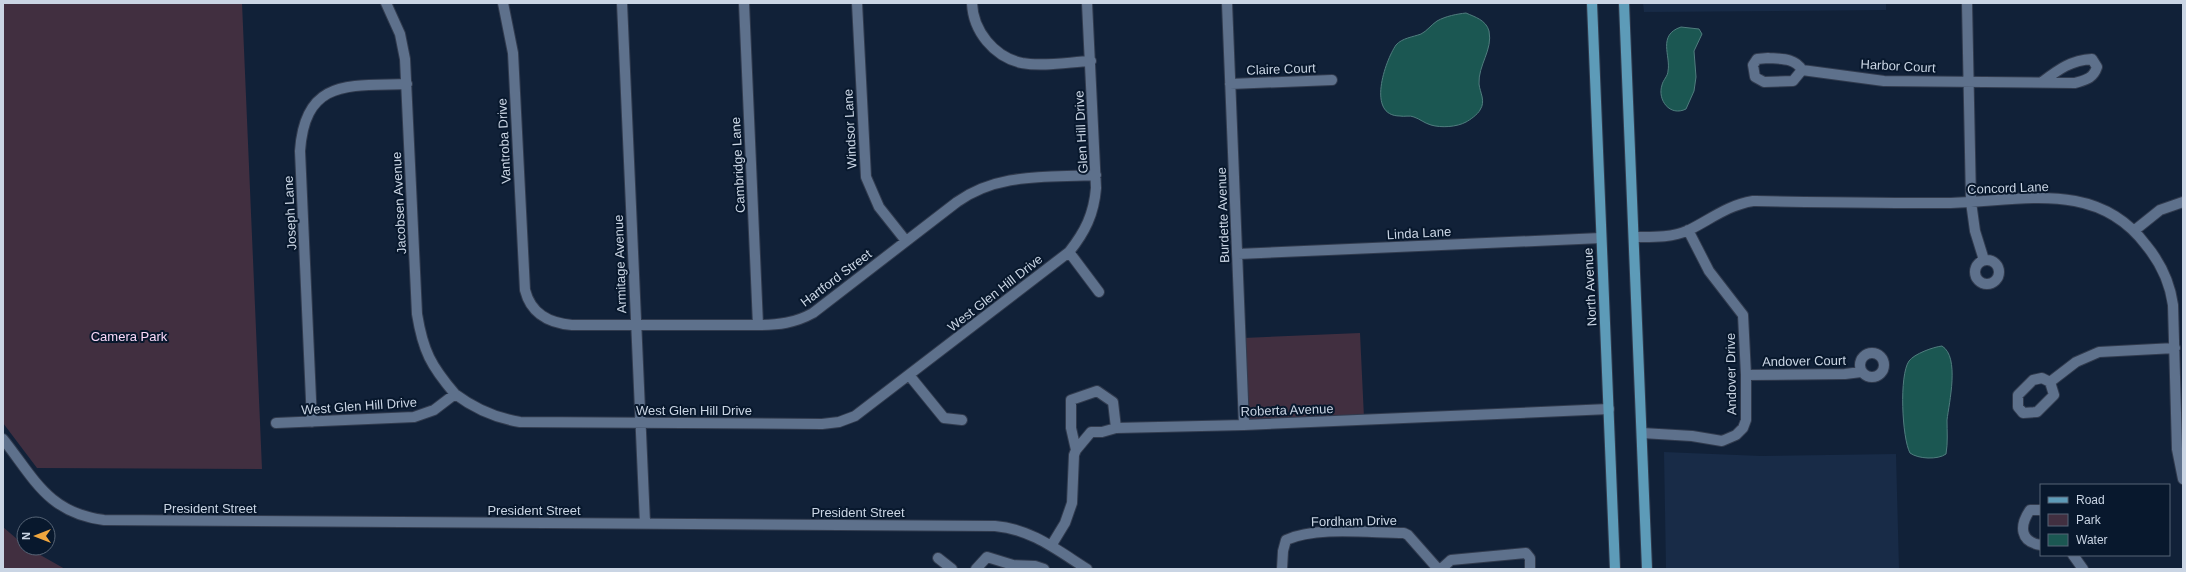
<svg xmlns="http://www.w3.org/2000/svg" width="2186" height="572" viewBox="0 0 2186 572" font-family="Arial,sans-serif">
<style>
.built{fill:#182b47}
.green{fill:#412f40}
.water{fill:#1b5752;stroke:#507d7e}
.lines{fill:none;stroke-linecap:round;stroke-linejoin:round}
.minor-casing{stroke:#313b4e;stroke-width:12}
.major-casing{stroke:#313b4e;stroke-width:12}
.minor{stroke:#5e718c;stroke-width:10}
.major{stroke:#5d9bb8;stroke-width:10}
.labels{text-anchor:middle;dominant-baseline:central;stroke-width:4;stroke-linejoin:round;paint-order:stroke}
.street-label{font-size:13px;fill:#cad5e4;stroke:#08182d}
.park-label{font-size:13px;fill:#f9d8f8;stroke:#08182d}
</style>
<rect width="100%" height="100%" fill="#112138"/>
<path class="built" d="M1643,3H1886V10L1644,12Z
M1664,452L1761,456L1896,454L1899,569H1666Z"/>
<path class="green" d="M3,3H242L262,469L37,468L3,423Z
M1360,333L1364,418L1246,423L1243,338Z
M3,527L24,545V548H28L65,569H3Z"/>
<path class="water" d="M1466,13C1475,17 1486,20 1489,31C1493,50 1478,65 1479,84C1480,93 1486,101 1480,110C1478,114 1470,120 1466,122C1457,127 1441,128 1431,125C1424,123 1420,119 1414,117C1410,115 1404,117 1400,116C1366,116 1385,61 1396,45C1402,38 1413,37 1421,34C1427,31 1431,25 1437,21C1446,16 1457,14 1466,13Z
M1681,27L1699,29L1702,34L1694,51L1696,77L1694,91L1686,109C1670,117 1657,100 1662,85C1663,80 1668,76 1668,71C1671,56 1657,35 1681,27Z
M1942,346C1960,357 1949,403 1947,420C1947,431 1948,443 1946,454C1938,460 1918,459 1910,453C1902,438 1899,375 1909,361C1914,354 1933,347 1942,346Z"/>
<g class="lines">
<defs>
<path id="minor" d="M386,3L400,34L405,59L417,314C423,351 431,366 455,394
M503,3L513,53L525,290C531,314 549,323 572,325H758C778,325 795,323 813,313L957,202C999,172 1047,178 1096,175
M622,3L645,523
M744,3L758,325
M857,3L866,177L879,207L906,241
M972,3C973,31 994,57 1022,63C1043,67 1069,62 1091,61
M1227,3L1244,425
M1967,3L1971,202L1975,231L1984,260
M1768,58C1782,59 1795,58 1802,70L1793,81L1764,82L1755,77L1753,65L1757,59Z
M1802,70L1884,81L2075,83C2085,80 2093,79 2097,67L2092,59C2071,60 2058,70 2042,82
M1230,84L1332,80
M2135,230L2160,210L2183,202
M1634,237C1652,237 1671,238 1689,230C1711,219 1728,205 1753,201C1818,202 1882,203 1947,203C2018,202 2096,178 2146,245C2160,262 2170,283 2173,305L2177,449L2183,479
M1069,252L1099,292
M1238,254L1601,238
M1975 272a12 12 0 1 1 24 0a12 12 0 1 1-24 0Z
M1860 365a12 12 0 1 1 24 0a12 12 0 1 1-24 0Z
M909,375L944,418L962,420
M1746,375L1845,374L1861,372
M2042,378L2050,382L2054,395L2037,412L2023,413L2018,407V395L2033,380Z
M2050,382L2076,362L2099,352L2175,348
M312,422L300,151C305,78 349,86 407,84
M276,423L414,417L434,410L455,394C475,409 496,418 520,422L822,424L839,422L855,416L1069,252C1085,232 1094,214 1096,188L1087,3
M1642,433L1692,436L1722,441L1736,435L1743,428L1746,420V375L1743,315L1709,271L1688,230
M3,439C34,478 48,513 104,520L995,526C1031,529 1057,550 1087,569
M1076,450L1071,428V400L1097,391L1113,402L1116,428
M2041,510H2030C2019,526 2020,542 2041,545
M1051,546L1065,523L1072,503L1074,455L1076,450L1091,432H1102L1116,428L1244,425L1609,409
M2073,555L2083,569
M938,558L952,569
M976,569L987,557L1013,565L1035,566L1044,569
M1282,569L1283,551L1286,540C1317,526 1370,533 1404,533L1408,535L1438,569
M1441,569L1451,560L1526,553L1530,558V569"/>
<path id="major" d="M1592,3L1615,569
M1624,3L1647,569"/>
</defs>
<use href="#minor" class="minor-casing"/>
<use href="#major" class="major-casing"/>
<use href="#minor" class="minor"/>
<use href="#major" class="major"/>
</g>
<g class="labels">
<g class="street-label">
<text transform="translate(1898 66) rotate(3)">Harbor Court</text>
<text transform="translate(1281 69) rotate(-2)">Claire Court</text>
<text transform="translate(850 129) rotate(-93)">Windsor Lane</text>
<text transform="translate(1081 132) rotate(-93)">Glen Hill Drive</text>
<text transform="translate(504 141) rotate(-93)">Vantroba Drive</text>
<text transform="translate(738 165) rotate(-93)">Cambridge Lane</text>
<text transform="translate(2008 188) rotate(-2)">Concord Lane</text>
<text transform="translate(399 203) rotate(-93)">Jacobsen Avenue</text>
<text transform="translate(290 213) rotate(-93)">Joseph Lane</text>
<text transform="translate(1223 215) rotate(-92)">Burdette Avenue</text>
<text transform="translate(1419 233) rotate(-3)">Linda Lane</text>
<text transform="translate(620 264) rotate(-92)">Armitage Avenue</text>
<text transform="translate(836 278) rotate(-37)">Hartford Street</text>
<text transform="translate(1590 287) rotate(-93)">North Avenue</text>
<text transform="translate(995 293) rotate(-38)">West Glen Hill Drive</text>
<text transform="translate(1804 361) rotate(-1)">Andover Court</text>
<text transform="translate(1731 374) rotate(-91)">Andover Drive</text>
<text transform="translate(359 406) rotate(-4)">West Glen Hill Drive</text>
<text x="694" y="410">West Glen Hill Drive</text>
<text transform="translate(1287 410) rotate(-2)">Roberta Avenue</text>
<text x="210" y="508">President Street</text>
<text x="534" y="510">President Street</text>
<text x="858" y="512">President Street</text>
<text transform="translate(1354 521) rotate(-1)">Fordham Drive</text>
</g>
<g class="park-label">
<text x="129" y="336">Camera Park</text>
</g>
</g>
<rect width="2186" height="572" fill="none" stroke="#cad5e4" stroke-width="8"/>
<rect x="2040" y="484" width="130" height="72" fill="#08182d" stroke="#566476"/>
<rect x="2048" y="497" width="20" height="6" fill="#5d9bb8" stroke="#566476"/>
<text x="2076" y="504" font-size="12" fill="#cad5e4">Road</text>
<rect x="2048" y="514" width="20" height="12" fill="#412f40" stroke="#566476"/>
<text x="2076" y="524" font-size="12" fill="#cad5e4">Park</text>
<rect x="2048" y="534" width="20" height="12" fill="#1b5752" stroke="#566476"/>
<text x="2076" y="544" font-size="12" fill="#cad5e4">Water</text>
<g transform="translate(36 536) rotate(270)"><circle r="19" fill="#08182d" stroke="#566476"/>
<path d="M0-3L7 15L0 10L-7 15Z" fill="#f0a63e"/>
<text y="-6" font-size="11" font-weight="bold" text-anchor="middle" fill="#cad5e4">N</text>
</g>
</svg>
